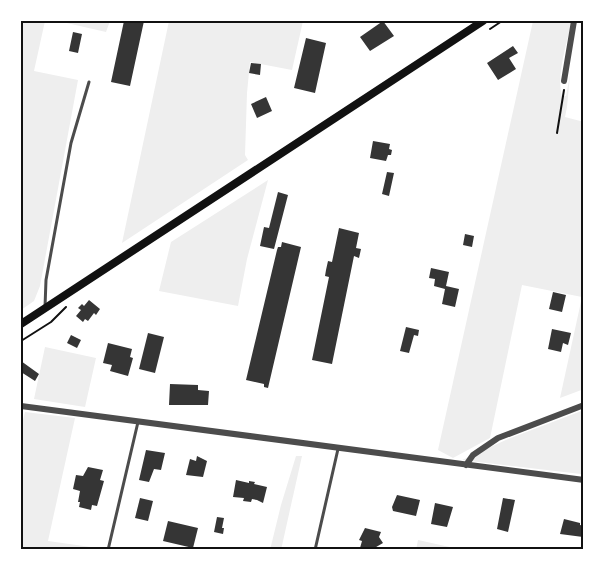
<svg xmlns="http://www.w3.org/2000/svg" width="605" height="571" viewBox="0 0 605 571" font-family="'Source Serif 4',serif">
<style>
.green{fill:#eee}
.building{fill:#353535}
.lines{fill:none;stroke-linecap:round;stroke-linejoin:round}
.path{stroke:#111;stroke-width:2}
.service{stroke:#4c4c4c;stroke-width:3}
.minor{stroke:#4c4c4c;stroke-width:6}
.secondary{stroke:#111;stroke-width:8}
.neatline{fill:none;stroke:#111;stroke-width:2}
</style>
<rect width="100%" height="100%" fill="#fff"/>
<path class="green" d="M21,21H45L34,71L78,80L40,286L34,301L21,310Z
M58,21H110L106,32Z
M169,21H303L292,70L250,62L247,93L245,155L248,160L122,243Z
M533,21H572C567,42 556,76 562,96H566L570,75L567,107L565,117L584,122V389L560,398L582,297L522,285L490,438L453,458L438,450Z
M268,180L247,259L238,306L159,291L171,242Z
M45,347L96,358L85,407L34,399Z
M584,410V473L581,474L462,460L508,439Z
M25,412L75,418L48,541L98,548L99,550H21V428Z
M296,456H302L281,550H270L281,505Z
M418,540L463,550H416Z"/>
<path class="building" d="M124,21H144L130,86L111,82Z
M383,21L394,36L370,51L360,37Z
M73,32L82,34L78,53L69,51Z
M306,38L326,43L315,93L294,88Z
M513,46L518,53L509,58L516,69L498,80L487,63Z
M251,63L261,64L260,75L249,73Z
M266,97L272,111L257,118L251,104Z
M373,141L390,144L389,149L392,150L391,155H388L386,161L370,158Z
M387,172L394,173L389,196L382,194Z
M278,192L288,195L274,249L260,246L264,227L269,228Z
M339,228L359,233L356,248L361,249L359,258L354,256L332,364L312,360L329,277L325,276L326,270L328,261L332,262Z
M465,234L474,236L472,247L463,245Z
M282,242L301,247L268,388L264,387V384L246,380L277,250L278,247H281Z
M431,268L449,272L446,286L459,289L455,307L442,304L445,289L434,286L435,279L429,278Z
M553,292L566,295L562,312L549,309Z
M89,300L100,309L96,315L94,313L88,321L85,319L83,322L76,316L81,310L78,308L82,304L84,306Z
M406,327L419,330L418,336L414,335L409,353L400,351Z
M552,329L571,333L568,345L563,343L561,352L548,349Z
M148,333L164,337L155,373L139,369Z
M71,335L81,340L77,348L67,343Z
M108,343L132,349L130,357L133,358L128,376L110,371L112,365L103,363Z
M21,361L39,374L35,381L21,372Z
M170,384L198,385V390L209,391L208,405H169Z
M146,450L165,453L161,470L154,469L149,482L139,480Z
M197,456L207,461L203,477L186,475L190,459L196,461Z
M88,467L103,470L100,480L104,481L97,506L92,505L91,510L79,507L80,502H78L80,491L73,489L76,475L83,476Z
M236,480L249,483V481L255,482L254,484L267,487L263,503L257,500L252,499L251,502L243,501L244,498L233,497Z
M397,495L420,500L416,516L393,511L392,507Z
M140,498L153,501L148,521L135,518Z
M503,498L515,500L508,532L497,529Z
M435,503L453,507L447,527L431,524Z
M217,517L224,518L222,528H224L223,534L214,532Z
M564,519L580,523V525L584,526L583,537L560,534Z
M168,521L198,528L193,548L163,541Z
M365,528L381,532L379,537L383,543L371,550L360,548L362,541L359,540Z"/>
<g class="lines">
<path class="path" d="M490,29L502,21
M557,133L564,90
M21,341L51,322L66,307"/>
<path class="service" d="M45,307L46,280L71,143L89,82
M108,550L138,422
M315,550L338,449"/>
<path class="minor" d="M564,81L574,21
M21,406L584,480
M466,465L473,455L498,438L584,405"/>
<path class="secondary" d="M21,324L483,21"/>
</g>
<rect width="605" height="571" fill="none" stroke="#ffffff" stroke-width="45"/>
<rect x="22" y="22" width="560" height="526" class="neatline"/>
</svg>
